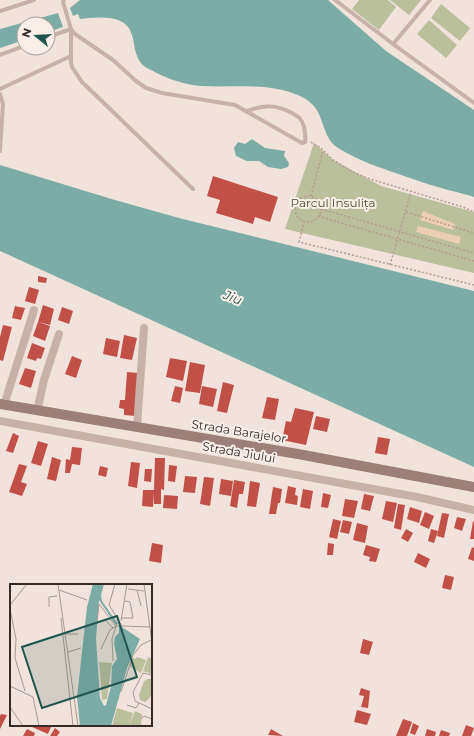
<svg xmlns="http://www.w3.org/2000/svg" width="474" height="736" viewBox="0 0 474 736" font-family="Montserrat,sans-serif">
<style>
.green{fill:#babf9c}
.sand{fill:#ebceb3}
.water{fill:#7bada6}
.building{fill:#c15049}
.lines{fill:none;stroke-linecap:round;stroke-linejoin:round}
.path{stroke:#b49a92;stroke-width:1.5;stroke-dasharray:2 2;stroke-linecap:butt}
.lane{stroke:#c8b1a8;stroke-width:4}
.street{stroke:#c8b1a8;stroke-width:8}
.secondary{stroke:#9c7f79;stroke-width:10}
.labels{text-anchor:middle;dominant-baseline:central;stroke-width:4;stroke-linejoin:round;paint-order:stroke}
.park-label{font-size:12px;fill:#4c532c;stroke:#f9eee8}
.street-label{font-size:12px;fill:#352a28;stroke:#f9eee8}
.water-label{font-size:13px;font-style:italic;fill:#1f554f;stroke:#f9eee8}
.inset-road{fill:none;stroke:#a69993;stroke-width:1}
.view{fill:#1f554f;fill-opacity:0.15;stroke:#1f554f;stroke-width:2}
.inset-edge{fill:none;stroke:#352a28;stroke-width:2}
</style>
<rect width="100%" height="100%" fill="#f1e3db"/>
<path class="green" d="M359,0H388L396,7L379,30L352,9Z
M390,0H421L409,15Z
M441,4L470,28L460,41L431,18Z
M429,20L457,45L446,58L417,34Z
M314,143L333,160L381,186L474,212V273L285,229Z"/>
<path class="sand" d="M423,211L455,224L453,230L420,220Z
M418,226L461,237L459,244L416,232Z"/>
<path class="water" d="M80,0H328L386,51L474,110V197C466,194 456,192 448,190C433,186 419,181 404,176C381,168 359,161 338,148C318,135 328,108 300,96C269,82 233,88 201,86C183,85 164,77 149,69C140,65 138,59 135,50C134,44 133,36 130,30C123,14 94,17 80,19L78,14L73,16L70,8Z
M58,13L63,27L48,32V24H24V40L0,48V29Z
M252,139L265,148L285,151L284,156L289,163L288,167L281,169L268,167L259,161H247L236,156L234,148L238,142L245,144Z
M0,165L115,200L179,218L474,291V467L0,251Z"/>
<path class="building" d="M213,176L278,197L270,222L255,217L253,224L216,213L220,200L207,196Z
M38,276L47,278L46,283L38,282Z
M29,287L39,290L35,304L25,301Z
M43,305L54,309L50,325L38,322Z
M15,306L25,308L21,320L12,318Z
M62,307L73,311L69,324L58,320Z
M38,322L50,326L45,341L33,336Z
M3,325L12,327L3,361L0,360V337Z
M124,335L137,338L132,360L120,358Z
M106,338L120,341L117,357L103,354Z
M32,343L45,348L41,359L37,358L36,361L27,358Z
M72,356L82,360L76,378L65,374Z
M170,358L187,361L183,381L166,377Z
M190,362L205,365L200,393L185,391Z
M25,368L36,371L31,388L19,384Z
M127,372L139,373L136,416L124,415V409L119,408L120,400H125Z
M223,382L234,385L227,413L217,411Z
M175,386L183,388L180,403L171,401Z
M202,386L217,389L213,407L199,404Z
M267,397L279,399L275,420L262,418Z
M295,408L314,412L306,445L282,440L286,421L291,422Z
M316,416L330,419L327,432L313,429Z
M13,433L19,436L13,453L6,451Z
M378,437L390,439L387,455L375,453Z
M38,441L48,444L41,466L31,463Z
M72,447L82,448L80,465L72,464L70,473H65L66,459L70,460Z
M52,457L61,460L56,481L47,479Z
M155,458H165L164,490L161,489V504H154V493L153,507L142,506L143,490H154Z
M131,462L140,463L137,488L128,486Z
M19,464L27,466L21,482L27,484L22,496L9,492Z
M169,465L177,466L175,482L168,481Z
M100,466L108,468L106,477L98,475Z
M145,469H152L151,482L144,481Z
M185,476L197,477L195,493L183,492Z
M204,477L214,478L210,506L200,504Z
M221,479L233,481L231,496L219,494Z
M234,480L245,482L243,494H239L237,508L230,506Z
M250,481L260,483L256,507L247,506Z
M288,486L296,488L295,495L298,496L297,505L285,503Z
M273,487L282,489L280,503H278L276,514H269Z
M303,489L313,491L310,509L300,507Z
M323,493L331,495L328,508L321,507Z
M364,494L374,496L370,511L361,509Z
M164,495L178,496L177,509L163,508Z
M345,499L358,501L354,518L342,516Z
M386,501L397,503L393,522L382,519Z
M398,504L405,505L401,530L394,528Z
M410,507L422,511L419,523L407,519Z
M425,512L434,516L429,529L420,525Z
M442,513L449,514L444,538L437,536Z
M457,517L466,519L462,531L454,528Z
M333,519L341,521L337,539L329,537Z
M343,520L352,522L349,534L340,532Z
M473,521L474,522V539H470Z
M357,523L368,526L365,543L353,540Z
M406,529L413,533L408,542L401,538Z
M431,529L438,531L434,543L428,541Z
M152,543L163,545L161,563L149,561Z
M328,543L334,544L333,555H327Z
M366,545L380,549L376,562L369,561L370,557L363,555Z
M472,547L474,548V561L468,559Z
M418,553L430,559L426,568L414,562Z
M445,575L454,577L451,590L442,588Z
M363,639L373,642L369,655L360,653Z
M361,688L370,691L368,708L361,707L364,696L359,695Z
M357,710L371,714L367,725L354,722Z
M1,714L7,715L0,729V716Z
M403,719L412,722L407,736H396Z
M413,723L419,726L415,735L410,733Z
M32,725H52L48,734L32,727Z
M466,725L474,728L471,736H462Z
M55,728L60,732L57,736H50Z
M27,729L35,733L34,736H23Z
M271,729L283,736L268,735Z
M427,729L436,732L435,736H425Z
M441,730L450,733L449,736H439Z"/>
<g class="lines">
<path class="path" d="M311,142L321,148L333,160L355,173L370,179L463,207L474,212
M311,196L323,150
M295 209a13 13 0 1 1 26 0a13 13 0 1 1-26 0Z
M321,209L474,253
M406,212L474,233
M319,215L324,218L474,261
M304,221L299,242L474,285
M390,265L411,192"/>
<path class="lane" d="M64,0L63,2L71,29L75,34L113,60L136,81L146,88L162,93L235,105L302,143L305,142C306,137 305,132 304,127C302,119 299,117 292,113C275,104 265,105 247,111
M335,0L393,44L474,103
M0,11L34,0
M48,37L71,29V62L72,67L82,82L193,189
M393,44L430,0
M0,55L24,46
M0,89L71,56
M0,94L3,104L0,151"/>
<path class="street" d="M4,405L34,310
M37,411L44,380L59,334
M0,421L417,497L474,510
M137,427L144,328"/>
<path class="secondary" d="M0,404L298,454L474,487"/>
</g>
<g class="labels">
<g class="park-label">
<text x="333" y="202">Parcul Insulița</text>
</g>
<g class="street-label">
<text transform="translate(239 431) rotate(9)">Strada Barajelor</text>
<text transform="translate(239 452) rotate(10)">Strada Jiului</text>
</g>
<g class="water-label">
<text transform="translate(233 297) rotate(22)">Jiu</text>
</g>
</g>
<g transform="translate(10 584)">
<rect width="142" height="142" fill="#f1e3db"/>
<path d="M127,73L136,76L131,89L119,82L122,74L126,75ZM138,73L142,75V90L133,87ZM89,78L102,79L97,115L92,116ZM138,95H142V109L139,115L135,118L130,116L129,111L134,97ZM107,124L123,129L119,141L125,127L132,130L131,142H102Z" fill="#babf9c"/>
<path d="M83,0H94L91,11L92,17L108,40L106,41L89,16L86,55L90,114L94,122L96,121L101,103L102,82L107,75L104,59L105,53L109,49V41L130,55L117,84L101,142H70L67,113L77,23Z" fill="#7bada6"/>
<path class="inset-road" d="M48,0L68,142M105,0L99,21L112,42L140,43M134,0L142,59M118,5L134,7M49,6L77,16M127,6L131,22M0,21L17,0M39,23V13L47,12M0,25L6,55L5,74L15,107M51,34L63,142M111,34H123L120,18L115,17M111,37L117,0M55,50H68M91,65L100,46L106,42L89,20L87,38L95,36L103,44M58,68L71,64M103,77L102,55L106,42H112M142,91L133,89L123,108L125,117L142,125M0,102L23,113L29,142M111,108L123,71L131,61L141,56M117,121L126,124L129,119M0,123L13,142M131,135L134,132L142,135"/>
<path class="view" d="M107,32L127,93L32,124L12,63Z"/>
<rect width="142" height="142" class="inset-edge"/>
</g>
<g transform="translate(36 36) rotate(288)"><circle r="19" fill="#f9eee8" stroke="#aba09b"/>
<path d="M0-3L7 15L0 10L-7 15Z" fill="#1f554f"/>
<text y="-6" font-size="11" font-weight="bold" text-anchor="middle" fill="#352a28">N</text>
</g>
</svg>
